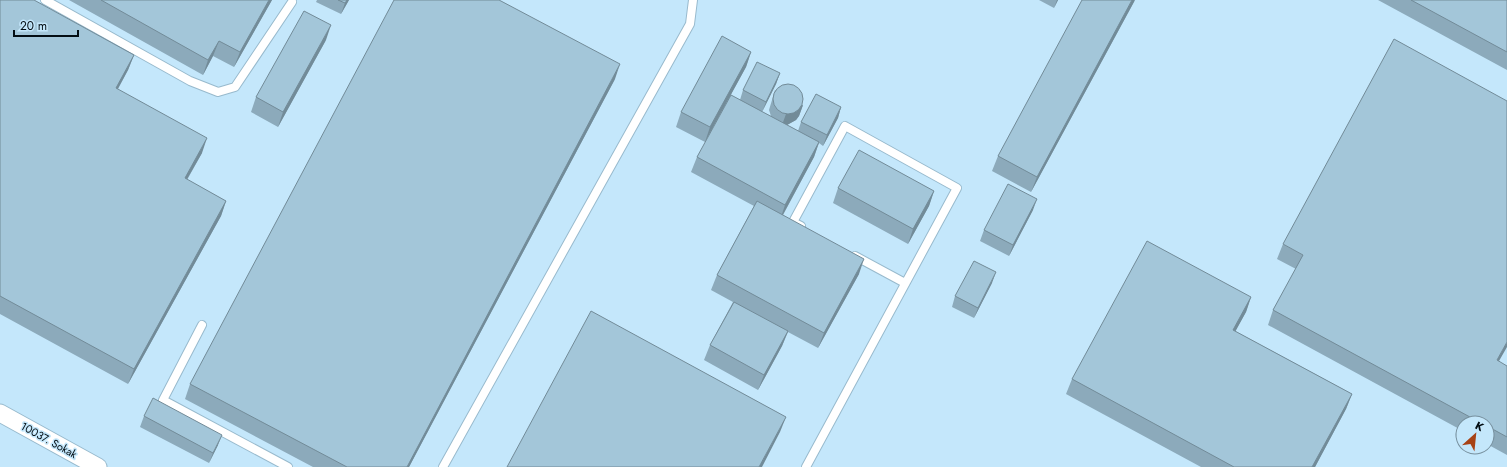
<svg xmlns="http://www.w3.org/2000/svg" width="1507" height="467" viewBox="0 0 1507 467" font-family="Jost,sans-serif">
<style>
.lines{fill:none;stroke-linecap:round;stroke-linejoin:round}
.lane-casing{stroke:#98bacd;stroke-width:10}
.street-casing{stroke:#98bacd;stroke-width:19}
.lane{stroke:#fff;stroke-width:8}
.street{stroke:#fff;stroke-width:17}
.wall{fill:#8caabb}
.shaded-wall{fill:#728b98}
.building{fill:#a3c6d9;stroke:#728b98}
.labels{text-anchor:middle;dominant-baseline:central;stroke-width:3;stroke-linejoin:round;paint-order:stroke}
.street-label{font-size:11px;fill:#030d13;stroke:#c4e7fb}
</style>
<rect width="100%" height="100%" fill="#c4e7fb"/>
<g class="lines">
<defs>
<path id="lane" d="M45,0L190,81L218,92L235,87L292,2
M801,226L793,222L845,126L957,188L806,467
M855,256L905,283
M202,325L163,400L288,467
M443,467L690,24L693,0"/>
<path id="street" d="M0,413L98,467"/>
</defs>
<use href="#lane" class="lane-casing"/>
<use href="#street" class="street-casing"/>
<use href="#lane" class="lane"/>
<use href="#street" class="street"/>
</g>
<path class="wall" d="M0,0L134,55L128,70L118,89L202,153L187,180L226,201L221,216L128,384L0,314Z
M69,0H272L234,67L213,56L203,75Z
M317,0H349L341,14L316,2Z
M1039,0H1058L1054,8Z
M1135,0L1031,192L992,171L998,156Z
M1378,0H1507V70Z
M326,40L278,127L251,112L256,97Z
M751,52L746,67L705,142L676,127L681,112Z
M780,73L776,84L762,112L771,116L769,110L775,90L803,105L799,116L796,120L787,125L798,131L801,122L841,107L838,118L823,146L819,143L814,157L783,215L859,274L818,348L788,332L782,346L758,390L704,360L710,345L733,302L711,290L717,275L754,206L691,172L697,157L740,100L743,90Z
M615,79L409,467H313L185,399L190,384Z
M838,188L934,191L929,206L908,244L833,203Z
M1033,210L1009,256L980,241L984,230Z
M1283,244L1507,366V455L1487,444V423H1463V431L1268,325L1273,310L1296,269L1277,259Z
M992,283L974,318L952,307L955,296Z
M1251,297L1246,312L1235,331L1352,394L1346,409L1315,467H1201L1066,394L1072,379Z
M144,416L218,445L209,463L140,427Z"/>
<path class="shaded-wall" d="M269,0H272L234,67L240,52Z
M347,0H349L341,14L345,3Z
M1057,0H1058L1054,8Z
M1132,0H1135L1031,192L1037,177Z
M331,25L326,40L278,127L283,112Z
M219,41L213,56L203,75L208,60Z
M751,52L746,67L705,142L710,127Z
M134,55L128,70L110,103L116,88Z
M620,64L615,79L409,467H407Z
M780,73L776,84L762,112L766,102Z
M803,105L799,116L796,120L787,125H782L786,114Z
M841,107L838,118L823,146L827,135Z
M207,138L202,153L179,193L185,178Z
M819,142L814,157L780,220L785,205Z
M934,191L929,206L908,244L913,229Z
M1037,199L1033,210L1009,256L1013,245Z
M226,201L221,216L128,384L134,369Z
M864,259L859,274L818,348L824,333Z
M996,272L992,283L974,318L978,308Z
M1251,297L1246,312L1228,345L1233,330Z
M788,331L782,346L758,390L764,375Z
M1507,342V347L1491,375L1497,360Z
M1352,394L1346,409L1315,467H1312Z
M786,417L780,432L762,467H759Z
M222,435L218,445L209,463L213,453Z"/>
<path class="building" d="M0,0H34L134,55L116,88L207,138L185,178L226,201L134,369L0,296Z
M101,0H269L240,52L219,41L208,60Z
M338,0H347L345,3Z
M394,0H499L620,64L407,467H347L190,384Z
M1082,0H1132L1037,177L998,156Z
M1411,0H1507V52Z
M304,11L331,25L283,112L256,97Z
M722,36L751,52L710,127L681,112Z
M1394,39L1507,101V342L1497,360L1507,366V437L1487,426V423H1481L1273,310L1303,255L1283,244Z
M757,62L780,73L766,102L743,90Z
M773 99a15 15 0 1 1 30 0a15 15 0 1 1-30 0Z
M816,94L841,107L827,135L801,122Z
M731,95L819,142L785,205L697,157Z
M859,150L934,191L913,229L838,188Z
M1008,184L1037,199L1013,245L984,230Z
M757,201L864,259L824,333L717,275Z
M1147,241L1251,297L1233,330L1352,394L1312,467H1234L1072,379Z
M974,261L996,272L978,308L955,296Z
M734,302L788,331L764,375L710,345Z
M591,311L786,417L759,467H507Z
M153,398L222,435L213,453L144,416Z"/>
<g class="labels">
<g class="street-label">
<text transform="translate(49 440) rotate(29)">10037. Sokak</text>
</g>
</g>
<g transform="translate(1475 435) rotate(27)"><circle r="19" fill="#c4e7fb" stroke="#77909e"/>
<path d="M0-3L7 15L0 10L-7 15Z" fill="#a74215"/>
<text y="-6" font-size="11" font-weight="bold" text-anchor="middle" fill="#030d13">K</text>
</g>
<path d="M14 30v6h64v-6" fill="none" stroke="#030d13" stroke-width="2"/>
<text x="20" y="30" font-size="12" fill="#030d13" stroke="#c4e7fb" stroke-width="3" paint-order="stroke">20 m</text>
</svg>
